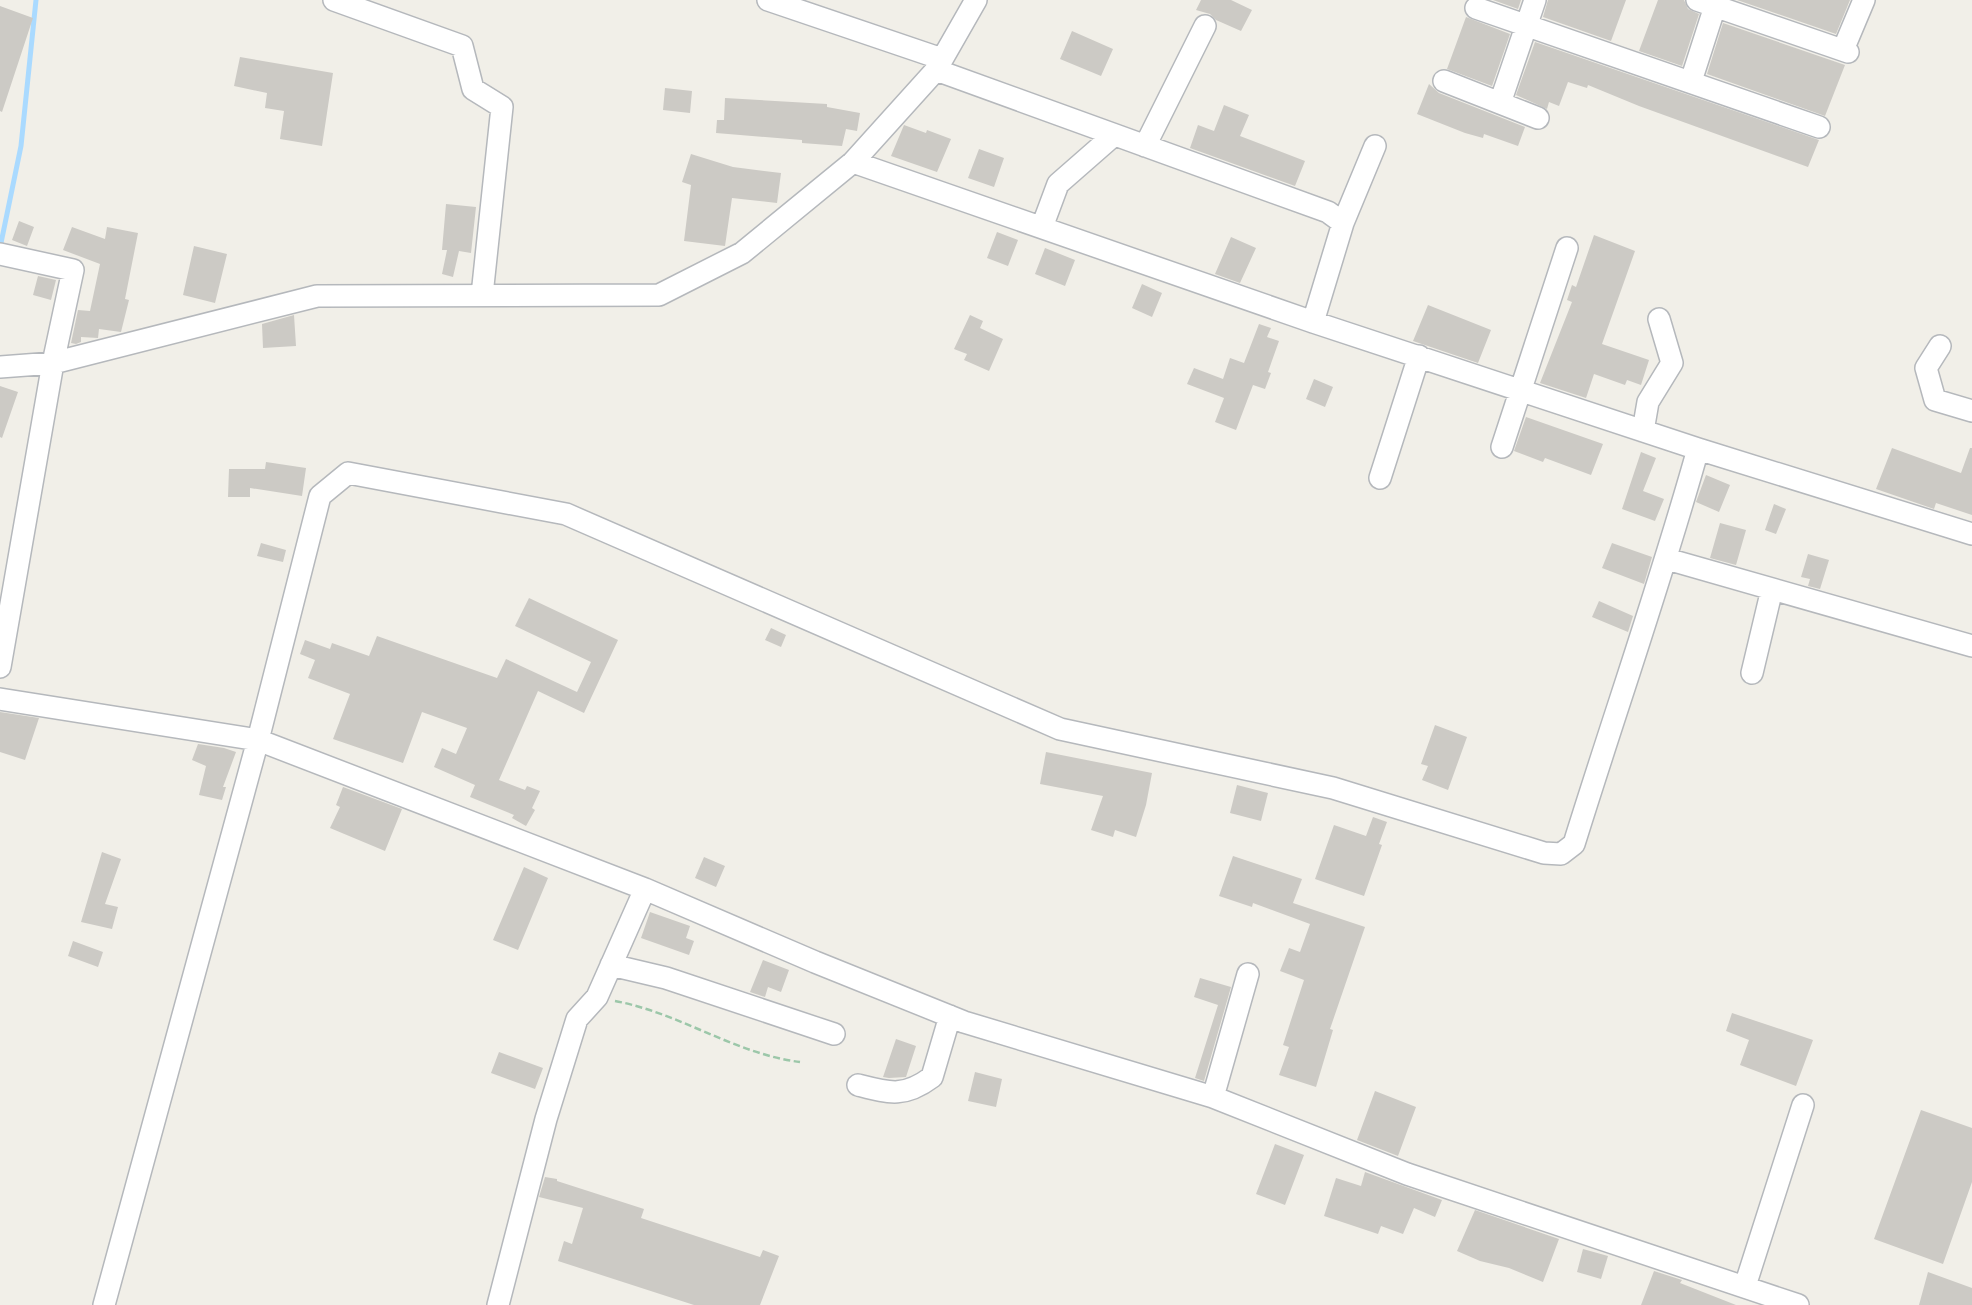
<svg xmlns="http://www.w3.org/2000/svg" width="1972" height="1305" viewBox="0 0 1972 1305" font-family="'Nunito Sans',sans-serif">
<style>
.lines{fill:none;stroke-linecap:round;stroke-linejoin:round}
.stream{stroke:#aadaff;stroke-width:5}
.building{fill:#cccac5}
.minor-casing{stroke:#b5b8bc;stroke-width:24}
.path{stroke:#9cc7a9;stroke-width:2.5;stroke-dasharray:7 3.5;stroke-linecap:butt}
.minor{stroke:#fff;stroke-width:21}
</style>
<rect width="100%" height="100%" fill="#f1efe8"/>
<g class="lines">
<path class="stream" d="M1,243L21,146L36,0"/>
</g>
<path class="building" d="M1201,0H1231L1252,10L1241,31L1216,20L1210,14L1196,10Z
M1493,0H1521L1518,9Z
M1548,0H1626L1611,41L1543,17Z
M1658,0H1684L1688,9L1699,14L1682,66L1639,51Z
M1737,0H1850L1836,34Z
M0,6L33,18L2,112L0,111Z
M1466,17L1510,34L1492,86L1447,69Z
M1723,23L1845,65L1825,116L1707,74Z
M1072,31L1113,49L1101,76L1060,59Z
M1535,42L1819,140L1808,167L1639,106L1588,85L1587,88L1568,82L1559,106L1549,102L1547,109L1516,95Z
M240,57L333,73L322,146L280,139L284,111L265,108L267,93L234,86Z
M1429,84L1439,93L1525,127L1518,146L1484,134L1483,138L1465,133L1417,114Z
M665,88L692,91L690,113L663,110Z
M725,98L827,104V107L860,113L857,131L846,129L842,146L802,143V140L716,133L717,120H724Z
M1224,105L1249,115L1240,136L1305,161L1295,186L1190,148L1198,125L1214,131Z
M904,125L926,133L927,130L951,139L937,172L891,156Z
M979,149L1004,158L994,187L968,178Z
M691,154L733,167L781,173L777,203L732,198L725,246L684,241L691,185L682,182Z
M446,204L476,207L471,253L459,251L453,277L442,274L447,250H442Z
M19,221L34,227L27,246L12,240Z
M72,227L105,239L107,227L138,233L125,299L129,300L121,332L99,329L98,338L81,337V342L76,344L71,343L78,310L90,311L100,264L63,250Z
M997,232L1018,240L1008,266L987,258Z
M1594,235L1635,251L1602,344L1649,360L1641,385L1627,380L1625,385L1594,374L1586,398L1540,383L1572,302L1567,300L1572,285L1576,287Z
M1231,237L1256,248L1240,283L1215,274Z
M194,246L227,254L215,303L183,295Z
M1045,248L1075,260L1065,286L1035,274Z
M38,276L56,280L51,300L33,295Z
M1142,284L1162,293L1152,317L1132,308Z
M1428,305L1491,330L1478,363L1413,341Z
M294,315L296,346L263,348L262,324Z
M970,315L983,321L980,328L1003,339L989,371L964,360L967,354L954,349Z
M1259,324L1271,328L1267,337L1279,341L1268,372L1271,373L1265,389L1253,385L1236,430L1215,422L1224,398L1187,384L1194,368L1223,379L1230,358L1244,363Z
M1314,379L1333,387L1325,407L1306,399Z
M0,386L18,392L2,438L0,437Z
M1526,417L1603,444L1591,475L1545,458L1543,462L1514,451Z
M1892,448L1961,473L1970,448H1972V515L1936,503L1934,509L1876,489Z
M1641,452L1656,458L1643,491L1664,499L1655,521L1622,509Z
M266,462L306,468L302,496L250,488V497H228L229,469H265Z
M1706,475L1730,485L1719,512L1696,502Z
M1774,504L1786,509L1776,534L1765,530Z
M1720,523L1746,530L1736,565L1710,558Z
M261,543L286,550L283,562L257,556Z
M1612,543L1652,557L1644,584L1602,568Z
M1808,554L1829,560L1820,589L1808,586L1810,579L1801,577Z
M529,598L618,640L584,713L538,691L499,780L525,790L527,786L540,791L532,808L535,810L526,826L512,818L514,815L470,797L475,785L434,767L442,748L456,754L467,728L422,712L403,763L333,739L350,694L308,678L315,660L300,654L305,640L330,649L332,643L369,656L377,636L497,678L506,659L577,692L591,662L515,626Z
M1599,601L1633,616L1628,632L1592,617Z
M771,628L786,635L781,647L765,640Z
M0,712L39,718L25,760L0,752Z
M1435,725L1467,737L1448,790L1422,780L1428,766L1421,764Z
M198,744L224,748L236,752L223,787H226L222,800L199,795L206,766L192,760Z
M1046,752L1152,773L1146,805L1136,837L1115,830L1113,837L1091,830L1103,796L1040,784Z
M1237,785L1268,793L1261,821L1230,813Z
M343,787L402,809L385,851L330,828L340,807L336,805Z
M1373,817L1387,822L1379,844L1382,845L1364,896L1315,879L1334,825L1366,836Z
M102,852L121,859L105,904L118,907L112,929L81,922Z
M1233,856L1302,879L1293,903L1365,927L1330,1029L1333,1030L1316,1087L1279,1075L1289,1047L1283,1045L1304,980L1280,971L1289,948L1300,952L1310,924L1253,903L1252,907L1219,896Z
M704,857L725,866L716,887L695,878Z
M524,867L548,878L518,950L493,940Z
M650,912L690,926L686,938L694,941L689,955L641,938Z
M73,941L103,952L98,967L68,956Z
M763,960L789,970L781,992L768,987L765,997L750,992Z
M1200,978L1231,987L1204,1081L1195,1078L1218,1005L1194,997Z
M1732,1013L1813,1040L1796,1086L1740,1065L1749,1040L1726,1031Z
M896,1039L916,1046L906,1077L889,1078L883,1077Z
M499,1052L543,1068L535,1089L491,1073Z
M975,1072L1002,1079L996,1107L968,1101Z
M1375,1091L1416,1107L1398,1156L1357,1140Z
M1921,1110L1972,1128V1182L1943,1264L1874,1239Z
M1275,1144L1304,1155L1285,1205L1256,1194Z
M1365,1172L1442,1200L1435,1217L1414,1208L1403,1234L1381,1226L1378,1234L1324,1216L1336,1178L1361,1186Z
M545,1177L557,1179V1181L644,1209L641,1218L760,1257L763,1250L779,1256L760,1305H694L558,1261L564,1241L572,1244L583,1208L539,1197Z
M1475,1210L1559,1239L1543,1282L1509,1268L1480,1261L1457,1251Z
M1583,1249L1608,1256L1601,1279L1577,1272Z
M1654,1271L1682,1280L1680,1283L1736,1305H1641Z
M1928,1272L1972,1288V1305H1919Z"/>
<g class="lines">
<defs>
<path id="minor" d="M334,0L462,46L473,89L502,107L482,295
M768,0L942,59
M1697,0L1848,52
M1476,8L1819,127
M1843,50L1864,0
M936,70L1328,212L1343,223L1313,322
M1444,81L1538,118
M1691,81L1717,0
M1500,103L1535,0
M1145,146L1205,26
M853,162L1313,322L1698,449L1972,534
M1343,223L1375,146
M1042,227L1058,184L1114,135
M0,254L73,270L53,363L0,367
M1940,346L1926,368L1935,400L1972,411
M1643,431L1648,402L1672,363L1659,319
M1502,447L1567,248
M1380,478L1419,356
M1667,559L1972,646
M0,667L53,363L317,296L659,295L742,253L853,162L936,70L976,0
M1752,673L1772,589
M0,699L258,740L645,889L815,962L964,1022L1213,1097
M611,965L666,978L834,1034
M1248,974L1213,1097L1407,1174L1798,1305
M858,1085C889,1093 904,1098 932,1077L950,1016
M1745,1286L1803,1105
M104,1305L258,740L320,496L348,473L566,514L1060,729L1333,788L1544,853L1561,854L1574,844C1615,712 1661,582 1698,449
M498,1305L546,1119L577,1019L597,997L645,889"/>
</defs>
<use href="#minor" class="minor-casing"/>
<path class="path" d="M615,1001C680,1013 735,1054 800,1062"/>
<use href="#minor" class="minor"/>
</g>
</svg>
